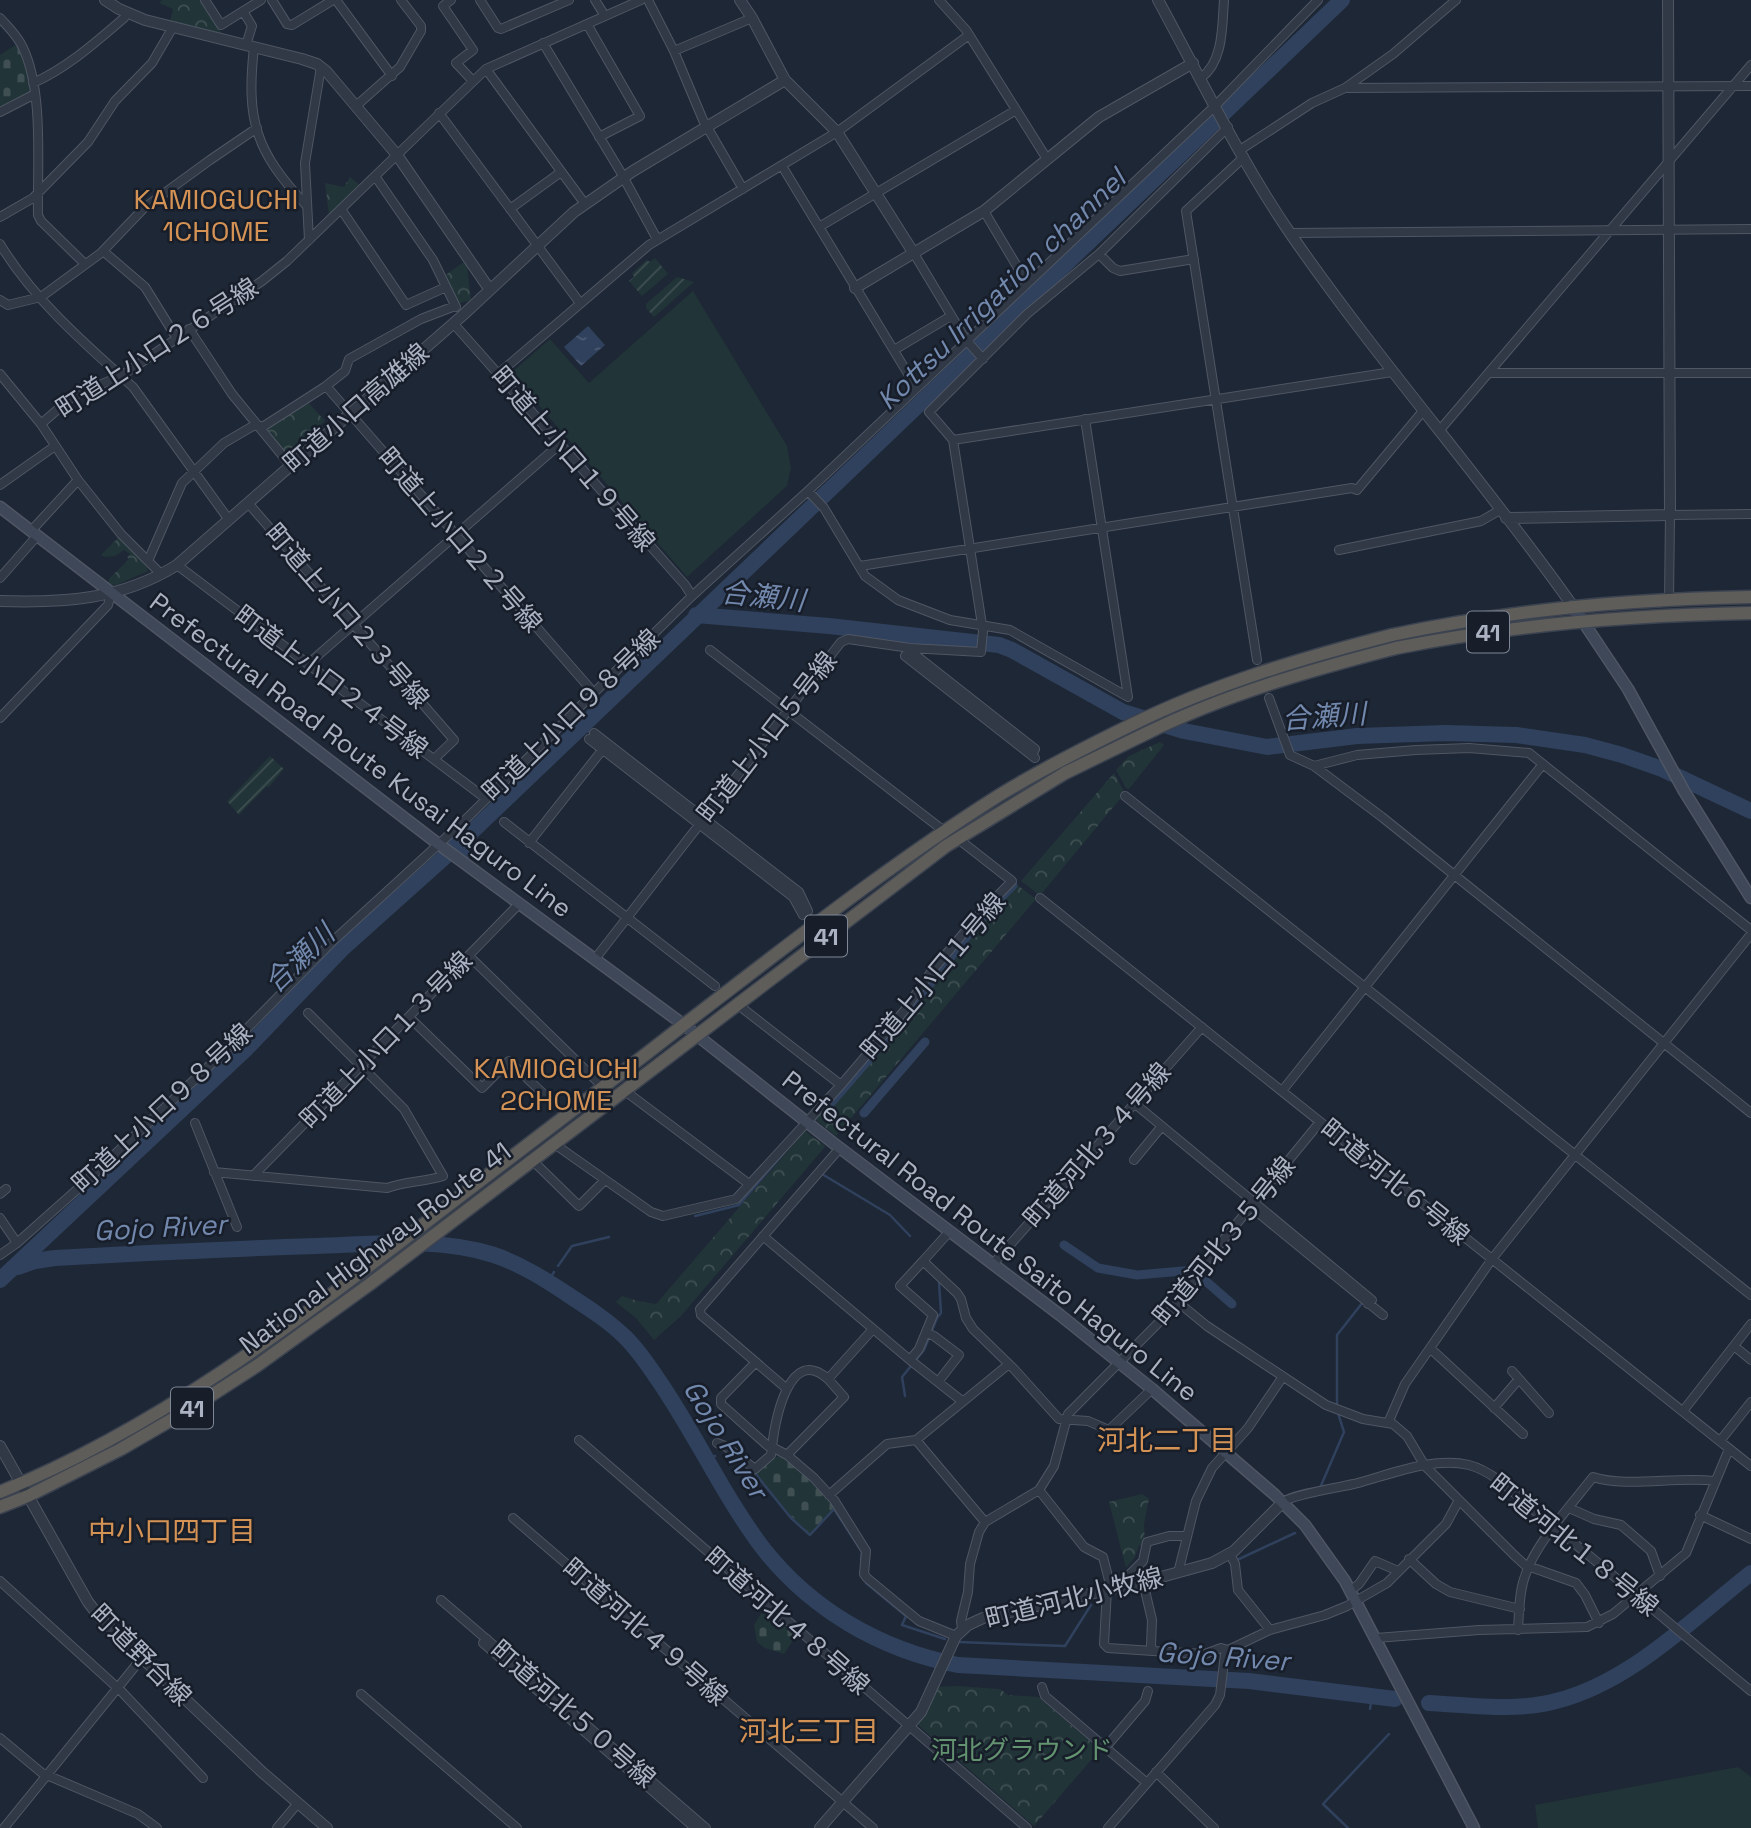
<svg xmlns="http://www.w3.org/2000/svg" width="1751" height="1828" viewBox="0 0 1751 1828" font-family="'Space Grotesk','Noto Sans JP',sans-serif">
<style>
.grass{fill:#213437}
.forest{fill:url(#forest-crowns)}
.cemetery{fill:url(#cemetery-stones)}
.garden{fill:url(#garden-furrows)}
.water{fill:url(#water-ripples)}
.lines{fill:none;stroke-linecap:round;stroke-linejoin:round}
.stream{stroke:#30415d;stroke-width:2.5}
.canal{stroke:#30415d;stroke-width:9}
.river{stroke:#30415d;stroke-width:16}
.minor-casing{stroke:#4f5664;stroke-width:10}
.tertiary-casing{stroke:#4f5664;stroke-width:12}
.secondary-casing{stroke:#4f5664;stroke-width:13}
.trunk-casing{stroke:#3c4350;stroke-width:15}
.minor{stroke:#313946;stroke-width:8}
.tertiary{stroke:#313946;stroke-width:10}
.secondary{stroke:#3f4859;stroke-width:10}
.trunk{stroke:#5e5d5a;stroke-width:12}
.trunk-bridge-casing{stroke:#3c4350;stroke-width:15;stroke-linecap:butt}
.trunk-bridge{stroke:#5e5d5a;stroke-width:12}
.labels{text-anchor:middle;dominant-baseline:central;stroke-width:5;stroke-linejoin:round;paint-order:stroke}
.shield{fill:#171e2a;stroke:#7f8695;stroke-width:2}
.shield-label{font-size:24px;font-weight:bold;fill:#abb3c3}
.street-label{font-size:26px;fill:#abb3c3;stroke:#171e2a}
.park-label{font-size:26px;fill:#639370;stroke:#171e2a}
.neighbourhood-label{font-size:28px;fill:#d49355;stroke:#171e2a}
.water-label{font-size:28px;font-style:italic;fill:#7288ad;stroke:#171e2a}
</style>
<defs>
<pattern id="forest-crowns" width="20" height="18" patternUnits="userSpaceOnUse" patternTransform="scale(1.75)"><rect width="20" height="18" fill="#213437"/><path d="M2 6a3 3 0 1 1 6 0M12 15a3 3 0 1 1 6 0" fill="none" stroke="#3f4f52"/></pattern>
<pattern id="cemetery-stones" width="16" height="16" patternUnits="userSpaceOnUse" patternTransform="scale(1.75)"><rect width="16" height="16" fill="#213437"/><path d="M2 7V4a2 2 0 0 1 4 0v3zM10 15v-3a2 2 0 0 1 4 0v3z" fill="#3f4f52"/></pattern>
<pattern id="garden-furrows" width="10" height="10" patternUnits="userSpaceOnUse" patternTransform="scale(1.75)"><rect width="10" height="10" fill="#213437"/><path d="M-1 1l2-2M0 10L10 0M9 11l2-2" fill="none" stroke="#3f4f52"/></pattern>
<pattern id="water-ripples" width="26" height="14" patternUnits="userSpaceOnUse" patternTransform="scale(1.75)"><rect width="26" height="14" fill="#30415d"/><path d="M2 4q2-2 4 0t4 0M15 11q2-2 4 0t4 0" fill="none" stroke="#4b5a73"/></pattern>
</defs>
<rect width="100%" height="100%" fill="#1e2735"/>
<path class="grass" d="M693,291L787,446L791,468L787,486L687,577L511,373L550,339L589,383Z
M1738,1767L1751,1777V1828H1538L1535,1805Z"/>
<path class="forest" d="M162,0H201L222,34L170,21L173,9L159,3Z
M350,177L360,185L329,215L325,183L344,187Z
M464,262L467,266L471,300L457,304L444,276Z
M307,401L325,421L286,455L264,429Z
M120,536L145,562L148,571L116,585L108,584L109,579L129,559L127,557L130,554L124,550L115,556L105,557L101,555Z
M1160,742L1164,745L1129,789L1126,788L1116,770L1129,756Z
M1114,773L1125,793L1042,893L1038,894L1021,881Z
M1016,884L1036,899L836,1136L816,1120L896,1029L981,919Z
M805,1131L825,1146L824,1148L681,1316L654,1340L636,1318L616,1302L622,1296L638,1301L656,1304Z
M1142,1494L1149,1499L1144,1524L1145,1544L1144,1547L1139,1545L1135,1557L1126,1568L1109,1502Z
M955,1686L1000,1689L1008,1695L1038,1697L1100,1750L1092,1753V1759L1034,1826L918,1725L938,1687Z"/>
<path class="cemetery" d="M17,44L26,64L32,90L30,93L0,109V55Z
M782,1456L811,1478L834,1507L811,1534L792,1517L755,1472L773,1458Z
M764,1609L796,1636L784,1654L765,1648L757,1642L754,1625Z"/>
<path class="garden" d="M655,258L668,274L642,296L629,281L634,277L632,273L647,260L650,262Z
M677,277L694,282L654,317L646,308V304Z
M270,756L284,769L269,787H266L239,815L227,801Z"/>
<path class="water" d="M588,326L605,345L581,366L564,347Z"/>
<g class="lines">
<path class="stream" d="M582,725L590,733
M822,1174L890,1215L910,1236
M695,1216L739,1205L783,1154
M558,1266L572,1246L609,1237
M548,1282L554,1272
M905,1396L902,1377L924,1350L937,1318L941,1313L939,1282
M1337,1407V1335L1363,1302
M707,1459L715,1456
M754,1472L791,1518L810,1535L834,1509L862,1552L861,1560
M1320,1488L1344,1432L1338,1413
M1237,1560L1295,1533
M866,1583L906,1616L902,1625L945,1639
M958,1642L1065,1646L1091,1605
M1370,1709L1372,1696
M1348,1828L1323,1804L1389,1734"/>
<path class="canal" d="M447,839L466,854
M824,1111L895,1029L982,917L1013,885
M864,1113L925,1042
M1064,1245L1098,1268L1137,1275L1194,1270
M1200,1276L1232,1304"/>
<path class="river" d="M696,615L829,626L999,645L1012,650L1123,712L1184,731L1267,747L1357,736L1446,733L1516,735L1585,745L1622,755L1662,769L1751,811
M18,1267L35,1261L55,1258C142,1253 229,1249 316,1246C375,1244 436,1237 494,1255C521,1264 546,1280 570,1296C590,1309 610,1322 626,1338C639,1351 649,1366 659,1381C696,1435 723,1495 762,1547C811,1610 881,1650 958,1665L1249,1681L1395,1699
M0,1280L245,1050L343,948L458,845L1342,0
M1429,1703C1471,1705 1515,1712 1556,1701C1631,1682 1692,1619 1751,1573"/>
<defs>
<path id="minor" d="M205,0L221,25L261,0
M272,0L287,24L292,25L333,0
M336,0L392,76
M451,0L443,6L473,50L456,63L472,80
M480,0L498,28L501,29L569,0
M595,0L605,16
M648,0L674,51L703,120L743,189
M939,0L966,30L1047,159
M243,11L252,26L246,45
M0,18C8,27 18,36 23,48C44,92 37,166 38,215L41,221L85,264
M587,24L640,116L599,137
M543,43L620,171L657,239
M254,47C246,120 255,151 306,205
M674,51L752,18
M486,69L641,0
M1201,78C1224,61 1222,25 1224,0
M33,83C67,68 96,42 124,18L127,13
M1345,88L1393,54L1456,0
M356,106L400,67L421,31V26L401,0
M0,112L35,94
M439,113L580,303
M1240,150L1312,103L1345,88L1751,86
M1244,157L1186,211L1257,660
M782,166L916,387
M375,176L433,260L456,307
M341,209L406,305L446,287
M510,209L561,172
M984,211L1027,283
M0,217L33,198L88,142L115,101L152,63L173,27
M819,227L1016,110
M1290,233L1751,229
M309,240L305,163L321,67
M0,244C33,299 85,344 133,387L229,520
M103,251L145,287L176,337
M913,252L966,340L983,359
M1099,254L1228,127
M0,300L8,305L41,297L101,253L144,208L210,160L257,128
M453,323L685,585L692,596
M189,329L232,394L291,466
M894,350L951,316
M1489,373H1751
M0,374L41,424L78,480L121,534L161,574
M498,374L649,245L837,132L969,35
M326,386L594,693
M41,424L73,396L121,376L262,281L287,261L486,69L585,204
M1439,431L1751,65
M953,440L1392,372
M0,485L55,446
M808,491L824,508L865,576L898,600L950,620L1010,630L1128,697L1085,419
M248,503L454,740L434,759
M31,531L78,480
M1339,550L1481,521L1500,510
M148,561L182,483L224,443L253,426H264L326,386L345,371L349,359L421,319L455,306
M177,565L485,798
M860,566L1352,488L1357,490L1423,411
M0,578L37,536
M1669,601L1670,515L1751,514
M910,648L905,656L1035,758
M710,650L944,831
M909,650L1035,749L1032,756
M308,664L560,444
M1269,698L1290,755L1314,766L1382,817L1751,1113
M0,718L108,605L111,594
M594,733L799,892L808,911
M589,739L793,897L803,915
M1314,766L1357,755L1416,750L1469,748L1529,753L1751,930
M1125,796L1751,1295
M504,822L715,986
M529,843L603,749
M1040,898L1751,1466
M469,956L603,1087
M595,959L841,642L848,639L910,648L981,652L983,631L953,440L929,412L1027,314L1099,254L1113,268L1120,271L1194,259
M737,1004L841,1085
M409,1017L482,1088L509,1061L553,1103
M625,1091L749,1184
M1282,1091L1543,764
M1134,1103L1372,1300L1368,1304
M195,1123L237,1227
M553,1143L651,1212L663,1216L736,1199L841,1085L904,1011L931,972L979,915L1012,881L957,838
M532,1160L579,1206L605,1180
M1134,1160L1162,1126
M214,1172L387,1188C406,1181 424,1182 443,1176L404,1109L308,1013
M253,1176L519,904
M0,1194L6,1189
M1251,1207L1383,1315
M0,1218L17,1243
M950,1231L923,1261L957,1293L961,1299L966,1318L973,1329L1014,1369L1059,1419L1088,1421L1109,1430L1152,1389
M763,1236L910,1360L919,1349L933,1315L900,1286L923,1261
M0,1255L17,1243L81,1186L223,1053L334,940L463,822L692,596L808,491L1216,105L1318,0
M993,1264L1202,1027
M1179,1303L1207,1326L1326,1405L1363,1419L1393,1424L1407,1436L1425,1466L1514,1555L1525,1565L1576,1583L1585,1595L1599,1623
M927,1333L934,1336L959,1355L938,1382
M1734,1346L1751,1360
M1431,1349L1523,1434
M910,1360L962,1401
M1512,1371L1549,1413
M828,1379C789,1344 775,1421 772,1447L787,1455L814,1478L834,1500L866,1551L864,1574L867,1578L919,1621L956,1636
M787,1389L701,1315L700,1309L840,1148
M1494,1408L1519,1379
M1683,1411L1751,1324
M1388,1423L1405,1384L1492,1259L1751,934
M579,1440L1027,1828
M916,1440L985,1522
M1720,1441L1751,1402
M717,1443L725,1446L755,1469L771,1455L772,1447L768,1446L721,1404V1398L756,1362
M787,1455L844,1397L828,1379L873,1329
M1039,1490L1084,1547L1103,1557L1111,1588
M829,1495L887,1444L916,1440L1009,1364
M1283,1502C1291,1495 1340,1487 1354,1484C1389,1475 1433,1456 1469,1465C1496,1472 1521,1500 1542,1517C1613,1574 1681,1634 1751,1691
M1569,1508L1594,1519L1621,1525L1651,1551L1660,1576
M1700,1515L1751,1539
M513,1518L873,1828
M1230,1554L1235,1564L1238,1590L1270,1630
M1409,1559L1436,1584L1450,1592L1520,1609
M1178,1573L1196,1501L1212,1468L1248,1428L1282,1378
M0,1581L121,1691L203,1778
M1143,1582L1152,1620L1151,1646L1153,1651L1205,1654L1221,1648L1228,1650
M1125,1585L1127,1577L1143,1561L1147,1542L1169,1536H1186
M1107,1589L1104,1644L1108,1648L1153,1651
M1351,1590L1359,1584L1375,1561L1398,1571
M441,1600L706,1828
M962,1629L961,1621L968,1592L970,1564L979,1532L985,1522L1039,1490L1054,1466L1068,1414L1183,1298L1197,1272L1320,1122
M1518,1630C1519,1613 1519,1592 1525,1576C1535,1544 1572,1504 1593,1477C1626,1488 1678,1476 1715,1481
M1376,1638L1479,1630L1587,1627L1613,1614L1686,1553L1729,1449
M487,1639L483,1643L695,1828
M1042,1687L1045,1696L1147,1783
M361,1694L517,1828
M0,1738L42,1773L138,1814L157,1828
M1105,1748L1145,1701L1148,1691
M1156,1772L1214,1828
M4,1828L141,1659
M277,1828L298,1803
M1108,1828L1215,1705L1220,1695L1225,1654L1228,1650L1270,1630L1325,1615L1347,1606L1387,1583L1446,1524L1459,1500"/>
<path id="tertiary" d="M105,0L119,9L145,20L302,59L317,64L327,72L397,155L490,290
M740,0L752,18L785,80L837,132L913,252
M1158,0C1201,79 1241,162 1292,236C1380,363 1483,479 1572,605
M855,288L984,211L1099,117L1193,63
M1506,518L1670,515L1668,0
M0,601C64,603 121,600 177,565L463,315L574,212L633,171L785,80
M0,1446L88,1602L101,1619L262,1772L327,1828
M820,1828L921,1712L956,1636L968,1625L983,1618L1143,1582L1212,1563L1234,1551L1283,1502"/>
<path id="secondary" d="M0,507L437,843L684,1025L832,1142L1060,1315L1152,1389L1275,1495L1305,1525L1345,1581L1474,1828
M1572,605L1628,689L1684,791L1751,898"/>
<path id="trunk" d="M1392,635C1510,610 1630,599 1751,597
M1396,648C1515,624 1630,615 1751,613
M0,1492C156,1429 291,1326 424,1224C511,1157 599,1091 686,1023C788,945 889,865 998,796C1040,770 1086,747 1131,725
M0,1507L28,1496L121,1449L190,1409L258,1365L370,1284L946,846L1065,773L1147,733"/>
</defs>
<use href="#minor" class="minor-casing"/>
<use href="#tertiary" class="tertiary-casing"/>
<use href="#secondary" class="secondary-casing"/>
<use href="#trunk" class="trunk-casing"/>
<use href="#minor" class="minor"/>
<use href="#tertiary" class="tertiary"/>
<use href="#secondary" class="secondary"/>
<use href="#trunk" class="trunk"/>
<defs>
<path id="trunk-bridge" d="M1131,725C1214,684 1302,658 1392,635
M1147,733C1226,694 1311,670 1396,648"/>
</defs>
<use href="#trunk-bridge" class="trunk-bridge-casing"/>
<use href="#trunk-bridge" class="trunk-bridge"/>
</g>
<g class="labels">
<g class="shield">
<rect x="1467" y="611.5" width="42" height="41" rx="5"/>
<rect x="805" y="915.5" width="42" height="41" rx="5"/>
<rect x="171" y="1387.5" width="42" height="41" rx="5"/>
</g>
<g class="shield-label">
<text x="1488" y="632">41</text>
<text x="826" y="936">41</text>
<text x="192" y="1408">41</text>
</g>
<g class="street-label">
<text transform="translate(157 348) rotate(-33)">町道上小口２６号線</text>
<text transform="translate(356 408) rotate(-41)">町道小口高雄線</text>
<text transform="translate(573 459) rotate(49)">町道上小口１９号線</text>
<text transform="translate(460 540) rotate(49)">町道上小口２２号線</text>
<text transform="translate(347 616) rotate(49)">町道上小口２３号線</text>
<text transform="translate(331 682) rotate(37)">町道上小口２４号線</text>
<text transform="translate(571 715) rotate(-44)">町道上小口９８号線</text>
<text transform="translate(767 737) rotate(-52)">町道上小口５号線</text>
<text transform="translate(361 755) rotate(37)">Prefectural Road Route Kusai Haguro Line</text>
<text transform="translate(933 976) rotate(-50)">町道上小口１号線</text>
<text transform="translate(386 1040) rotate(-46)">町道上小口１３号線</text>
<text transform="translate(162 1108) rotate(-43)">町道上小口９８号線</text>
<text transform="translate(1097 1145) rotate(-49)">町道河北３４号線</text>
<text transform="translate(1395 1182) rotate(39)">町道河北６号線</text>
<text transform="translate(990 1236) rotate(38)">Prefectural Road Route Saito Haguro Line</text>
<text transform="translate(1224 1241) rotate(-51)">町道河北３５号線</text>
<text transform="translate(375 1248) rotate(-37)">National Highway Route 41</text>
<text transform="translate(1574 1545) rotate(39)">町道河北１８号線</text>
<text transform="translate(1074 1598) rotate(-14)">町道河北小牧線</text>
<text transform="translate(787 1621) rotate(41)">町道河北４８号線</text>
<text transform="translate(645 1632) rotate(41)">町道河北４９号線</text>
<text transform="translate(141 1655) rotate(45)">町道野合線</text>
<text transform="translate(573 1714) rotate(41)">町道河北５０号線</text>
</g>
<g class="park-label">
<text x="1022" y="1750">河北グラウンド</text>
</g>
<g class="neighbourhood-label">
<text x="216" y="199">KAMIOGUCHI<tspan x="216" dy="32">1CHOME</tspan></text>
<text x="556" y="1068">KAMIOGUCHI<tspan x="556" dy="32">2CHOME</tspan></text>
<text x="1167" y="1440">河北二丁目</text>
<text x="172" y="1531">中小口四丁目</text>
<text x="809" y="1731">河北三丁目</text>
</g>
<g class="water-label">
<text transform="translate(1001 289) rotate(-44)">Kottsu Irrigation channel</text>
<text transform="translate(763 596) rotate(6)">合瀬川</text>
<text transform="translate(1324 716) rotate(-4)">合瀬川</text>
<text transform="translate(299 958) rotate(-44)">合瀬川</text>
<text transform="translate(160 1227) rotate(-3)">Gojo River</text>
<text transform="translate(726 1439) rotate(58)">Gojo River</text>
<text transform="translate(1223 1656) rotate(4)">Gojo River</text>
</g>
</g>
</svg>
